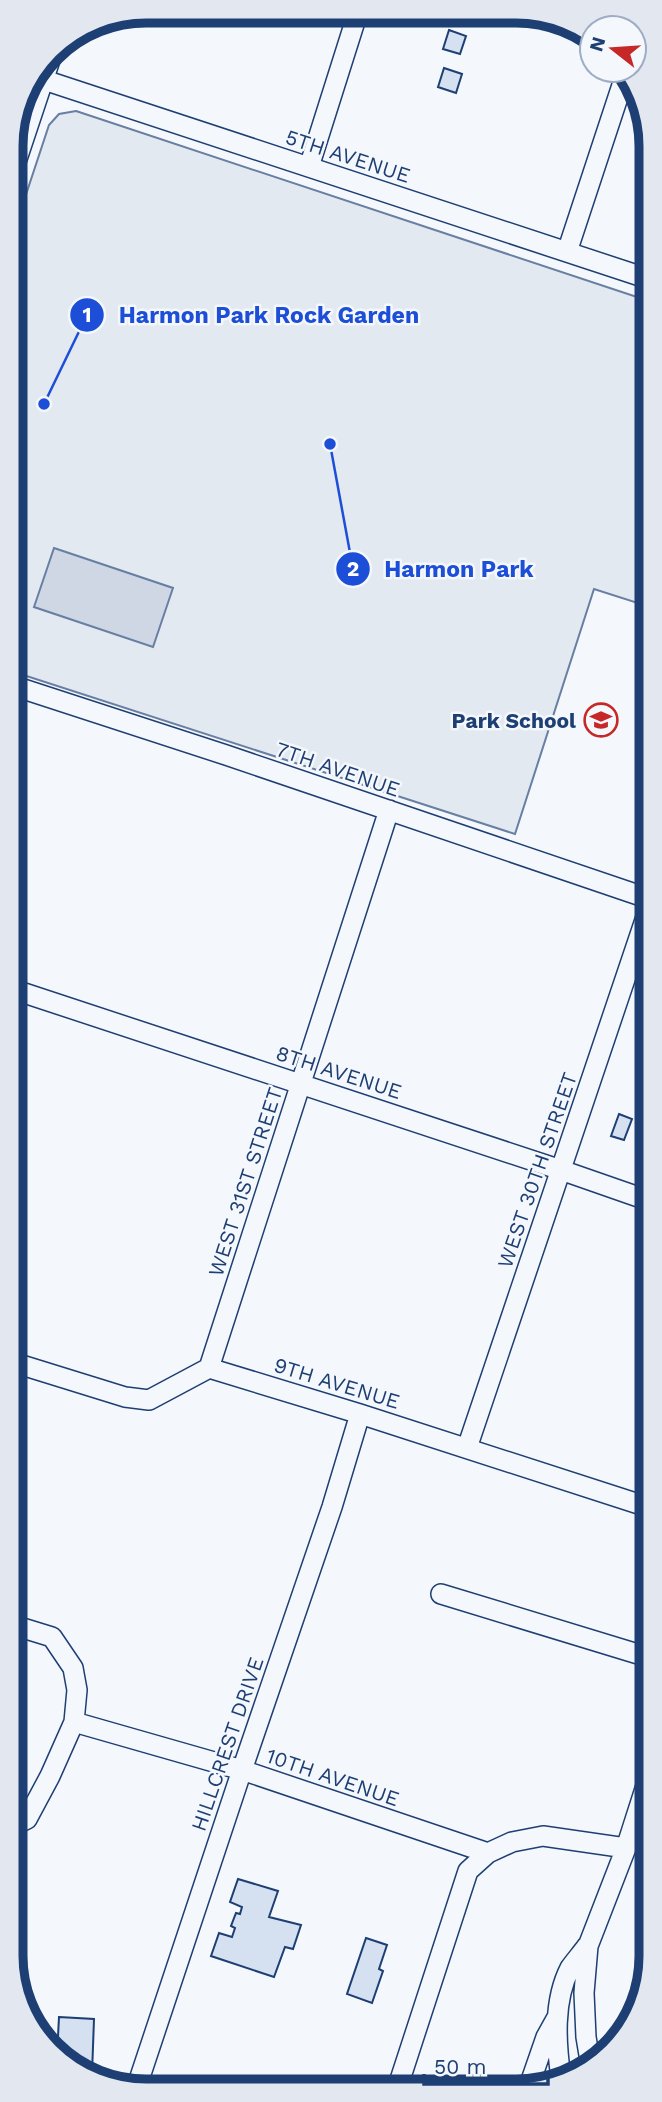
<svg xmlns="http://www.w3.org/2000/svg" width="662" height="2102" viewBox="0 0 662 2102" font-family="'Work Sans',sans-serif">
<style>
.green{fill:#e3e9f0;stroke:#687fa3;stroke-width:2}
.water{fill:#cfd7e4;stroke:#687fa3;stroke-width:2}
.building{fill:#d5e0f0;stroke:#1d3f73;stroke-width:2}
.lines{fill:none;stroke-linecap:round;stroke-linejoin:round}
.minor-casing{stroke:#1d3f73;stroke-width:22}
.minor{stroke:#f4f7fb;stroke-width:19}
.labels{text-anchor:middle;dominant-baseline:central;stroke-width:5;stroke-linejoin:round;paint-order:stroke}
.street-label{font-size:21px;fill:#1d3f73;stroke:#f4f7fb}
.poi-label{font-size:21px;font-weight:bold;fill:#1d3f73;stroke:#f4f7fb;text-anchor:end}
.rim{fill:none;stroke:#1d3f73;stroke-width:9}
.leader{fill:none;stroke:#1d4ed8;stroke-width:2.5}
.callout-dot{fill:#1d4ed8;stroke:#f4f7fb;stroke-width:2.5}
.mark-label{font-size:21px;text-anchor:middle;font-weight:bold;fill:#fff}
.callout-label{font-size:23px;text-anchor:middle;font-weight:bold;fill:#1d4ed8;stroke:#f4f7fb;stroke-width:5;stroke-linejoin:round;paint-order:stroke}
</style>
<rect width="100%" height="100%" fill="#f4f7fb"/>
<path class="green" d="M76,111L649,301L650,607L594,589L515,834L11,671V240L49,125L59,114Z"/>
<path class="water" d="M54,548L173,588L153,647L34,607Z"/>
<path class="building" d="M449,30L466,36L460,54L443,49Z
M444,68L462,74L456,93L438,87Z
M619,1114L632,1119L624,1140L611,1136Z
M238,1879L278,1891L269,1917L301,1925L293,1949L285,1947L274,1977L211,1956L219,1933L232,1937L235,1928L231,1926L236,1913L240,1914L242,1907L230,1902Z
M366,1938L387,1945L379,1969L383,1971L372,2003L347,1994Z
M59,2017L94,2019L92,2074L57,2056Z"/>
<g class="lines">
<defs>
<path id="minor" d="M32,76L649,279
M309,167L358,12
M11,177L54,48
M567,252L625,76
M11,685L226,755L650,899
M12,989L561,1170L650,1201
M12,1362L125,1397L149,1400L209,1368L360,1414L651,1508
M209,1368L389,810
M467,1448L650,905
M441,1594L651,1658
M13,1625L52,1637L73,1668L77,1690L74,1722L50,1776L27,1819L13,1826
M74,1722L242,1770L488,1853L512,1842L543,1836L626,1848
M590,2061L586,2037L584,1993L588,1946L626,1848L651,1770
M561,2078C556,2043 553,2001 570,1968C575,1961 582,1953 587,1946
M136,2089L242,1770L332,1507L360,1414
M397,2089L468,1871L488,1853
M528,2089L546,2037L556,2019"/>
</defs>
<use href="#minor" class="minor-casing"/>
<use href="#minor" class="minor"/>
</g>
<defs>
<symbol id="school-ring" viewBox="-11 -11 22 22"><circle r="9.5" fill="#f4f7fb" stroke="#c62828" stroke-width="1.5"/><path d="M0-5L7-2L0 1L-7-2ZM-4 1L0 2.5L4 1V4Q0 6-4 4Z" fill="#c62828"/></symbol>
</defs>
<g fill-rule="evenodd">
<use href="#school-ring" x="582" y="701" width="38" height="38"/>
</g>
<g class="labels">
<g class="street-label">
<text transform="translate(348 156) rotate(18)">5TH AVENUE</text>
<text transform="translate(338 769) rotate(19)">7TH AVENUE</text>
<text transform="translate(339 1072) rotate(18)">8TH AVENUE</text>
<text transform="translate(537 1170) rotate(-71)">WEST 30TH STREET</text>
<text transform="translate(245 1182) rotate(-72)">WEST 31ST STREET</text>
<text transform="translate(337 1383) rotate(17)">9TH AVENUE</text>
<text transform="translate(227 1744) rotate(-71)">HILLCREST DRIVE</text>
<text transform="translate(333 1777) rotate(19)">10TH AVENUE</text>
</g>
<g class="poi-label">
<text x="576" y="720">Park School</text>
</g>
</g>
<path d="M0 0H662V2102H0ZM146 23H516A123 123 0 0 1 639 146V1956A123 123 0 0 1 516 2079H146A123 123 0 0 1 23 1956V146A123 123 0 0 1 146 23Z" fill="#e3e8f0" fill-rule="evenodd"/>
<path class="rim" d="M146 23H516A123 123 0 0 1 639 146V1956A123 123 0 0 1 516 2079H146A123 123 0 0 1 23 1956V146A123 123 0 0 1 146 23Z"/>
<path class="leader" d="M44 404L87 315M330 444L353 569"/>
<g class="callout-dot">
<circle cx="44" cy="404" r="7"/>
<circle cx="330" cy="444" r="7"/>
<circle cx="87" cy="315" r="18"/>
<circle cx="353" cy="569" r="18"/>
</g>
<g class="mark-label">
<text x="87" y="322">1</text>
<text x="353" y="576">2</text>
</g>
<g class="callout-label">
<text x="269" y="323">Harmon Park Rock Garden</text>
<text x="459" y="577">Harmon Park</text>
</g>
<g transform="translate(613 49) rotate(287)"><circle r="33" fill="#f4f7fb" stroke="#9eadc5" stroke-width="2"/>
<path d="M0-5L12 26L0 18L-12 26Z" fill="#c62828"/>
<text y="-10" font-size="19" font-weight="bold" text-anchor="middle" fill="#1d3f73">N</text>
</g>
<path d="M424 2074v10h124v-10" fill="none" stroke="#1d3f73" stroke-width="3.5"/>
<text x="434" y="2074" font-size="21" fill="#1d3f73" stroke="#f4f7fb" stroke-width="5" paint-order="stroke">50 m</text>
</svg>
